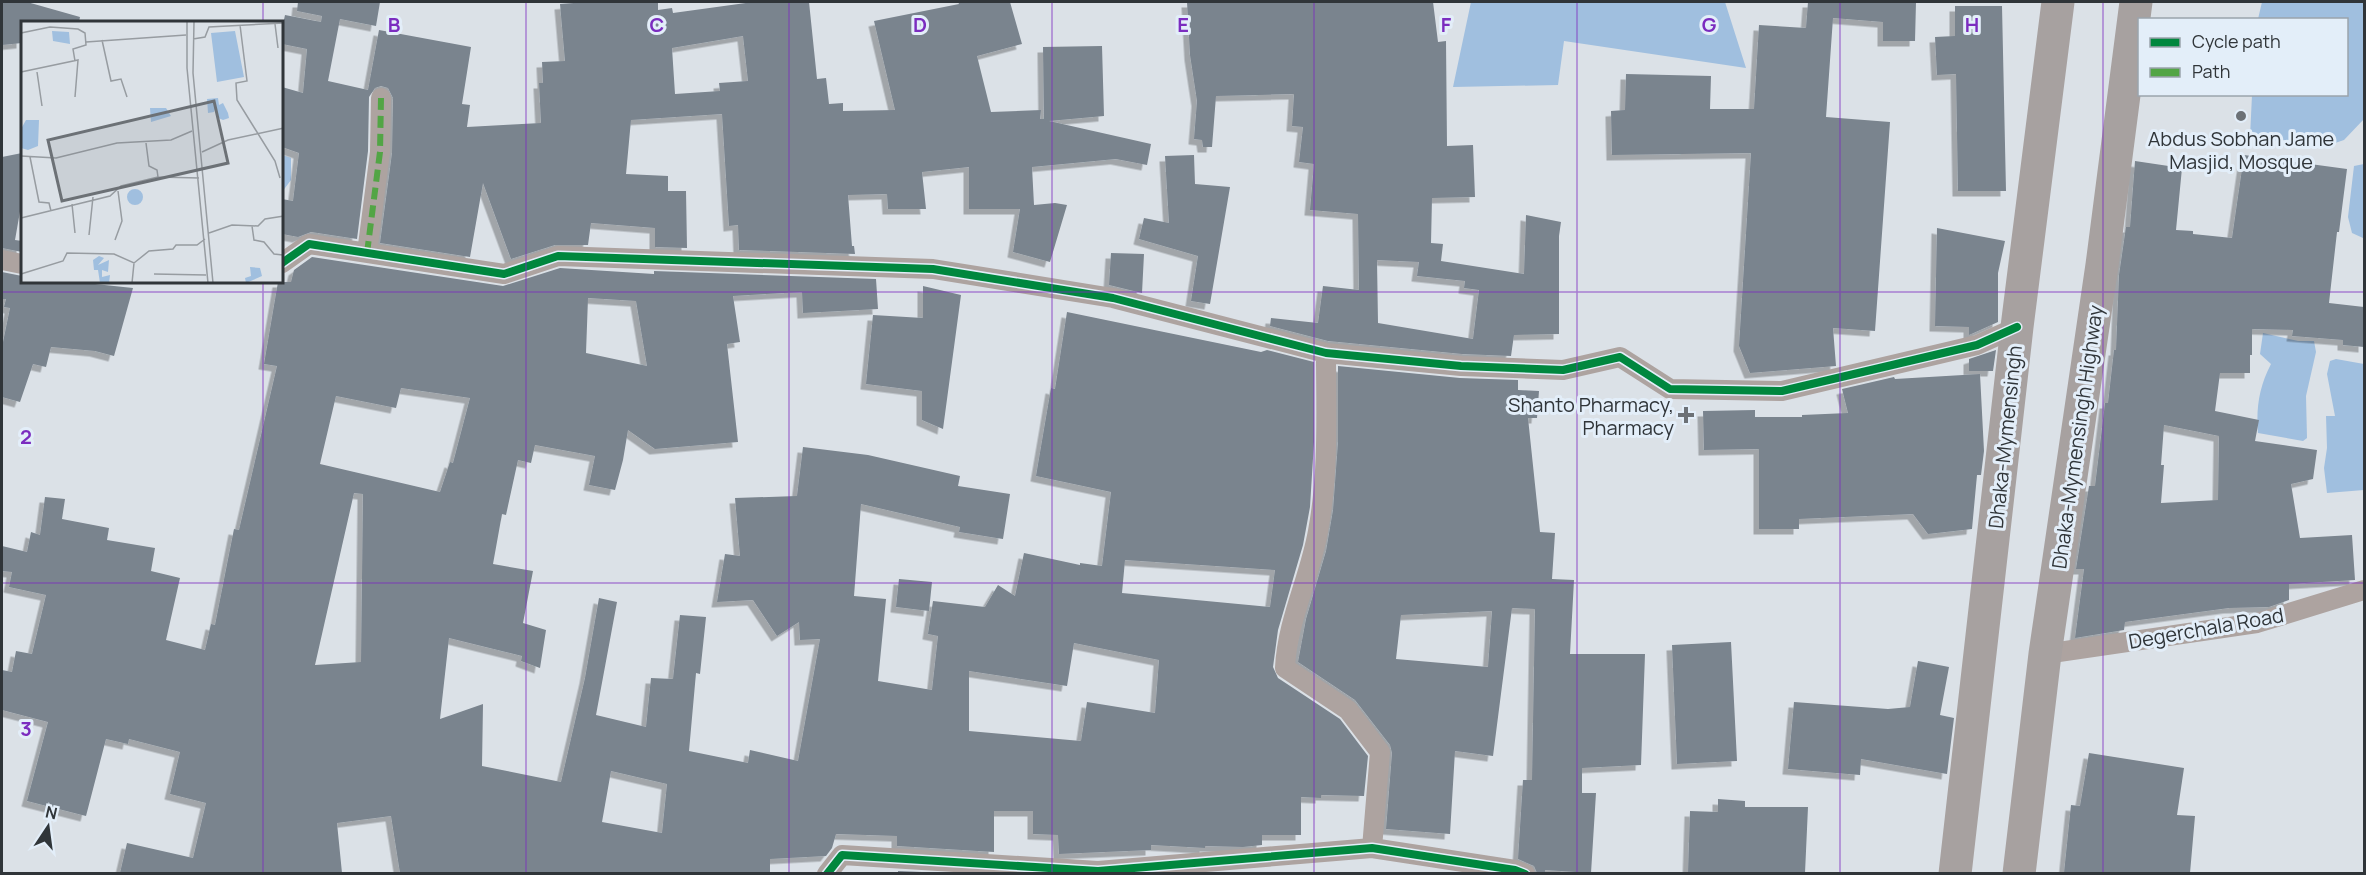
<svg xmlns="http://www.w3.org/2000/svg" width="2366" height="875" viewBox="0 0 2366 875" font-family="Manrope,sans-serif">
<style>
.water{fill:#a0bfdf}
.building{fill:#7a848e;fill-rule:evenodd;filter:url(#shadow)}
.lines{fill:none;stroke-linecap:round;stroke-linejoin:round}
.street{stroke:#ada3a0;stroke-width:20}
.highway{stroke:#a7a1a0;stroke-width:33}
.quiet{stroke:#52a545;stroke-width:6;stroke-dasharray:12 6;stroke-linecap:butt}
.cycleway-casing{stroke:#e3eef9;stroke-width:11}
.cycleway{stroke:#00873e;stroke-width:8}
.grid{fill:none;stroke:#7b2cbf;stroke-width:1.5;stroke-opacity:0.55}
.poi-dot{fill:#6c7176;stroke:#e3eef9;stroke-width:2}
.labels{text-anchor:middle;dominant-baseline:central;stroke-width:6;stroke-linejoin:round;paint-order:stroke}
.poi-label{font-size:20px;fill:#303539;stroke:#e3eef9}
.street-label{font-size:20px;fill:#303539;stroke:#e3eef9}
.inset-road{fill:none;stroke:#979ca1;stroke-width:1.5}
.view{fill:#6c7176;fill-opacity:0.15;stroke:#6c7176;stroke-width:3}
.inset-edge{fill:none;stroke:#303539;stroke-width:3}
.grid-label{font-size:20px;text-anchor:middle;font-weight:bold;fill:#7b2cbf;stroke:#e3eef9;stroke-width:6;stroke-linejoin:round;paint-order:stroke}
</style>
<defs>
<filter id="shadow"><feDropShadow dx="-5.5" dy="5.5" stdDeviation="0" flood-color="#0004"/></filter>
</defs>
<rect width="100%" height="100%" fill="#dbe1e7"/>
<path class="water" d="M1471,2H1725L1746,68L1564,41L1558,85L1453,87Z
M2262,2H2364V119L2344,140L2329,145L2312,139L2266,141L2250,137L2252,95L2346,94V20L2258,19Z
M282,155L291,158V180L282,192Z
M2364,164V245L2363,238L2352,233L2348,217L2354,166Z
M2263,333L2298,341H2314L2316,352L2306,396L2307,438L2303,441L2258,433C2256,408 2259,387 2271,364L2260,354Z
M2336,359L2364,364V490L2327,493L2324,468L2327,448L2326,416H2335L2327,374L2330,361Z"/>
<path class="building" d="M27,2L80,17L79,22H22V43L2,45V3Z
M298,2H380L376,26L340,19L328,81L368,90L379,30L471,47L462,104L470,105L467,127L541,123L539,83H543L542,62L565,61L560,4L587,2H658V10L672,8L673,13L753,2H809L817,79L826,78L829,104L843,103V111L895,110L874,21L959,4L958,2H1010L1022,44L977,56L991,112L1041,110L1040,119H1044L1043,47L1102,46L1104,116L1049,121L1151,144L1147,165L1116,159L1032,167L1034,205L1055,203L1067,205L1050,262L1013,252L1020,209H969V167L922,172L926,209H888L887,194L848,195L852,246H854L855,254L739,250L738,225L729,226L722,114L631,120L626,174L668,176V191H686L687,248L655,247V228L591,223L588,245H555L511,259L483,183L470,257L380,243L392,153L393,98L388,88L381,86L375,88L369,97L368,151L357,239L311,232L298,237L282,234V199L293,201L299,153L282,147V87L303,93L307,49L282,44V29L285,15L321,22L322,16L297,11ZM743,36L748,81L719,83L720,91L675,94L672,48Z
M1187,2H1433L1438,42L1446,41L1447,146L1473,145L1475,197L1432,198L1431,243L1443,244L1441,261L1524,274L1526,215L1561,222L1559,236V334L1514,335L1511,356L1462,354L1328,341L1270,326L1271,318L1318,323L1323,286L1359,290L1358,214L1310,210L1314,164L1299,162L1303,127L1292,126L1294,94L1216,96L1212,147H1203L1202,140L1194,139L1197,101L1190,55ZM1377,260L1419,262L1417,276L1465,281L1464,288L1479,290L1473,339L1378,323Z
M1808,2H1916L1915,41H1883V22L1833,18L1826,117L1890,122L1875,331L1833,328L1836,366L1750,373L1739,346L1751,153L1612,155L1611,111L1625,110L1626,74L1711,76L1710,109H1754L1759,25L1806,28Z
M1955,6H2002L2006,191H1958L1956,74L1937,75L1935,37L1955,36Z
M22,153V200L15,240L22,241V252L2,248V157Z
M1194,155L1195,184L1230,187L1210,304L1191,301L1198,256L1139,239L1144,218L1169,223L1165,156Z
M2244,155L2347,169L2339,232H2337L2329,303L2364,307V347L2343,345V340L2292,336L2293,330L2252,329V355H2250V373H2220L2215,411L2259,420L2255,441L2317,450L2313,479L2291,484L2300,538L2352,535L2355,580L2289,584V600L2269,607L2229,608L2125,622L2124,630L2075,638L2084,569H2076L2089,486H2095L2105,403H2108L2114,350H2116L2119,275L2126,227H2130L2135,161L2182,168L2176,230L2193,231V234L2232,238ZM2164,425L2219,436L2218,500L2161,503L2164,465H2161Z
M1937,228L2005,241L1998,273V322L1969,335V327L1935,326Z
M1111,253L1144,254L1142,293L1109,285Z
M312,257L503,286L560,268L654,274V271L876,279L878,309L803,313L802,292L733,296L740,342L727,344L738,442L655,449L628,430L623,460L615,490L589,485L595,456L535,445L531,463L518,460L506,515L502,514L493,564L533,571L523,623L546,630L540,668L521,661L522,656L449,638L440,719L483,704L482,766L561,782L585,678L599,598L617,602L596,715L646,727L651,678L673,679L680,615L706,617L700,674L696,673L689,751L748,763L750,750L798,761L820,639L800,640L799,622L777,636L753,600L717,602L725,554L740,556L735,498L797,496L803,447L868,455L960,476L958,486L1010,494L1003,539L959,532L960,527L861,504L854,596L886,599L878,681L932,690L938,636L928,634L933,601L985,607L998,585L1015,596L1024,553L1080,565V563L1102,566L1111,492L1036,476L1051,388L1055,389L1067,312L1261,352L1267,350L1314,362V442L1310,507L1303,545L1278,630L1273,667L1278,678L1340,719L1368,756L1364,796L1321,795V798L1301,797V835H1262V845L1243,847L1205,846V848L1151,845V850L1059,854L1058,835L1033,834V811H994V852L897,846V836L836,834L832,848L826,856L770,859V873H400L391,816L337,823L342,873H120L127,843L193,858L206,803L170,794L180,752L129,739L128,744L106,739L86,816L27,801L48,722L2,710V670L12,672L16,651L32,654L46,595L9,587L12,572L2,571V546L27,552L31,532L40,535L45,497L65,499L62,519L109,528L107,540L155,548L151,571L180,578L166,640L205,650L211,624L215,625L234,529L239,530L277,366L264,364L278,282H291L294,270ZM588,298L636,301L647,366L586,353ZM401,388L470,398L453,463L450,462L440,492L320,464L336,396L396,408ZM354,493L363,494L361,662L315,665ZM1125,560L1275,570L1270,607L1122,593ZM1074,643L1159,660L1155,713L1087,702L1081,741L969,731V671L1067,686ZM611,771L667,784L662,833L602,822Z
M2,272L22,276V282H76L133,288L114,356L95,351L51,347L46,367L33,364L20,402L2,397V347L10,308L4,307L6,299H2Z
M923,286L961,295L943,429L922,420V391L866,384L873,315L923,318Z
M1996,350L1993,371H1969V359Z
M1338,366L1460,378L1518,380V390L1539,391L1537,418H1528L1540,532L1555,533L1552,579L1574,580L1570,654H1645L1641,765L1582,768V793H1596L1591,873L1545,870V873H1537L1534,866L1518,859L1523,780H1532L1535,609L1512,608L1493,756L1455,751L1450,834L1386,829L1392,753L1390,745L1355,700L1298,662L1306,619L1326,551L1333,510L1338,442ZM1492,611L1488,667L1396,659L1401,615Z
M1980,374L1984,451L1981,475H1977L1972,529L1928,534L1913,514L1799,519V529H1759V449L1704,450L1703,411L1755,410V417H1802V415L1848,413L1842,389L1894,377L1895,379Z
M899,579L932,582L929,611L896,607Z
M1731,642L1737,761L1677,764L1672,645Z
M1918,661L1949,667L1940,715L1954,718L1947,774L1861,759L1860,775L1788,769L1794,702L1888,709L1910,707Z
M2089,753L2184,768L2177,815L2195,816L2190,873H2064L2071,805L2080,806Z
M1718,799L1745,801V807H1808L1805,873H1688L1690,811L1718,812Z
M898,871L946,873H898Z"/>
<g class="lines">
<path class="street" d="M367,253L380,152L381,98
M2,260L22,264
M282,263L309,244L504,274L558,256L933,269L1113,298L1326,353L1461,366L1563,370L1620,357L1670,389L1782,391L1977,345L2017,327
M1326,353C1326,412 1329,472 1318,531C1310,577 1287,621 1285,668L1348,710L1380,752L1372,848
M2045,654L2257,623L2364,590
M827,874L842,855L1098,871L1372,848L1515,870L1525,874"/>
<path class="highway" d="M1955,874L2017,327L2058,2
M2019,874L2045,654L2102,265L2136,2"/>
<path class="quiet" d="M367,253L380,152L381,98"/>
<defs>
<path id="cycleway" d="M282,263L309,244L504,274L558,256L933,269L1113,298L1326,353L1461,366L1563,370L1620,357L1670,389L1782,391L1977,345L2017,327
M827,874L842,855L1098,871L1372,848L1515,870L1525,874"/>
</defs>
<use href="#cycleway" class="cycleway-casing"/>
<use href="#cycleway" class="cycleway"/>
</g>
<path class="grid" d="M263,2V22M526,2V874M789,2V874M1052,2V874M1314,2V874M1577,2V874M1840,2V874M2103,2V874M263,282V874M2,292H2364M2,583H2364"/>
<g class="poi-dot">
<circle cx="2241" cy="116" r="6"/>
<path d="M1683 406h6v6h6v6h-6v6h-6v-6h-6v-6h6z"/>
</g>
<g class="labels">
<g class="poi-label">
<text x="2241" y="138">Abdus Sobhan Jame<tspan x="2241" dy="23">Masjid, Mosque</tspan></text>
<text x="1674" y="404" text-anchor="end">Shanto Pharmacy,<tspan x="1674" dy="23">Pharmacy</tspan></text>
</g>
<g class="street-label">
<text transform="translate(2005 437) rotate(-84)">Dhaka-Mymensingh</text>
<text transform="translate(2077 437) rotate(-82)">Dhaka-Mymensingh Highway</text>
<text transform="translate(2206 628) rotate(-10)">Degerchala Road</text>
</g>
</g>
<g transform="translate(21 21)">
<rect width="262" height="262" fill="#dbe1e7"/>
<path d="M31,10L48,11L49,23L32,20ZM214,10L223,56L196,61L190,12ZM197,77L198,84L202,82L207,92L208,97L202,99L195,96V85L193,91L187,92L186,78ZM129,87H145L150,95L130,101ZM5,99H18L17,125L7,129L0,127V108ZM106 176a8 8 0 1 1 16 0a8 8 0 1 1-16 0ZM78,235L83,237L77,244L88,239L87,251L81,249V256L89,254L88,262H79L77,249H73L72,239ZM229,246L239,247L241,255L225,262L224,257L230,255Z" fill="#a0bfdf"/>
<path class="inset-road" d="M166,1V47L187,262M173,1L172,52L192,262M254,3L257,27M219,4L226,60L215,62L216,79L254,140L259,157M0,12L29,6L57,8L64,12L65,24L52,28L54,40M172,18L184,16L188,6L263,2M81,19L90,60L100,58L106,76M65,21L165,14M0,51L57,39L54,76M16,51L21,85M125,122L128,145L136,149L137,156M181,131L207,119L263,107M0,135L35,137L96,122L150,119L171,110M9,136L18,181L28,182L30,190M51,183L54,212M0,197L89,175L100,165L137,156L178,157M231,205L233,219L243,221L253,233L262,234M188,212L211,204L237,205L244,198L263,195M68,214L72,176M94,219L101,200L97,170M0,253L42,240L46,232L93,233L113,242L128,230L152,228L155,224H176L184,218M133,253L185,254M111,262L113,242"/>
<path class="view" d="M193,80L207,142L41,180L27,119Z"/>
<rect width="262" height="262" class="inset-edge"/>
</g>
<g class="grid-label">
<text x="394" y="32">B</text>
<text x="657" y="32">C</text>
<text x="920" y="32">D</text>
<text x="1183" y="32">E</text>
<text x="1446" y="32">F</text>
<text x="1709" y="32">G</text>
<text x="1972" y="32">H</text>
<text x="26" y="444">2</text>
<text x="26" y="736">3</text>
</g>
<rect width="2366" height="875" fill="none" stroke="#303539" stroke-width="6"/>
<rect x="2138" y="18" width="210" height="78" fill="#e3eef9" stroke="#9ba4ac" stroke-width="1.5"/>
<rect x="2150" y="38" width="30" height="9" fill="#00873e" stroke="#9ba4ac" stroke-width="1.5"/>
<text x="2192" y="48" font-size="18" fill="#303539">Cycle path</text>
<rect x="2150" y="68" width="30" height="9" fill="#52a545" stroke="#9ba4ac" stroke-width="1.5"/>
<text x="2192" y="78" font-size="18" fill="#303539">Path</text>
<g transform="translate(48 827) rotate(13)" stroke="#e3eef9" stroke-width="4.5" paint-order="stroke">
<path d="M0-4.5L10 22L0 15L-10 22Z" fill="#303539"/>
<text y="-9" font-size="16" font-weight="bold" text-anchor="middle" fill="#303539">N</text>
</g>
</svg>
